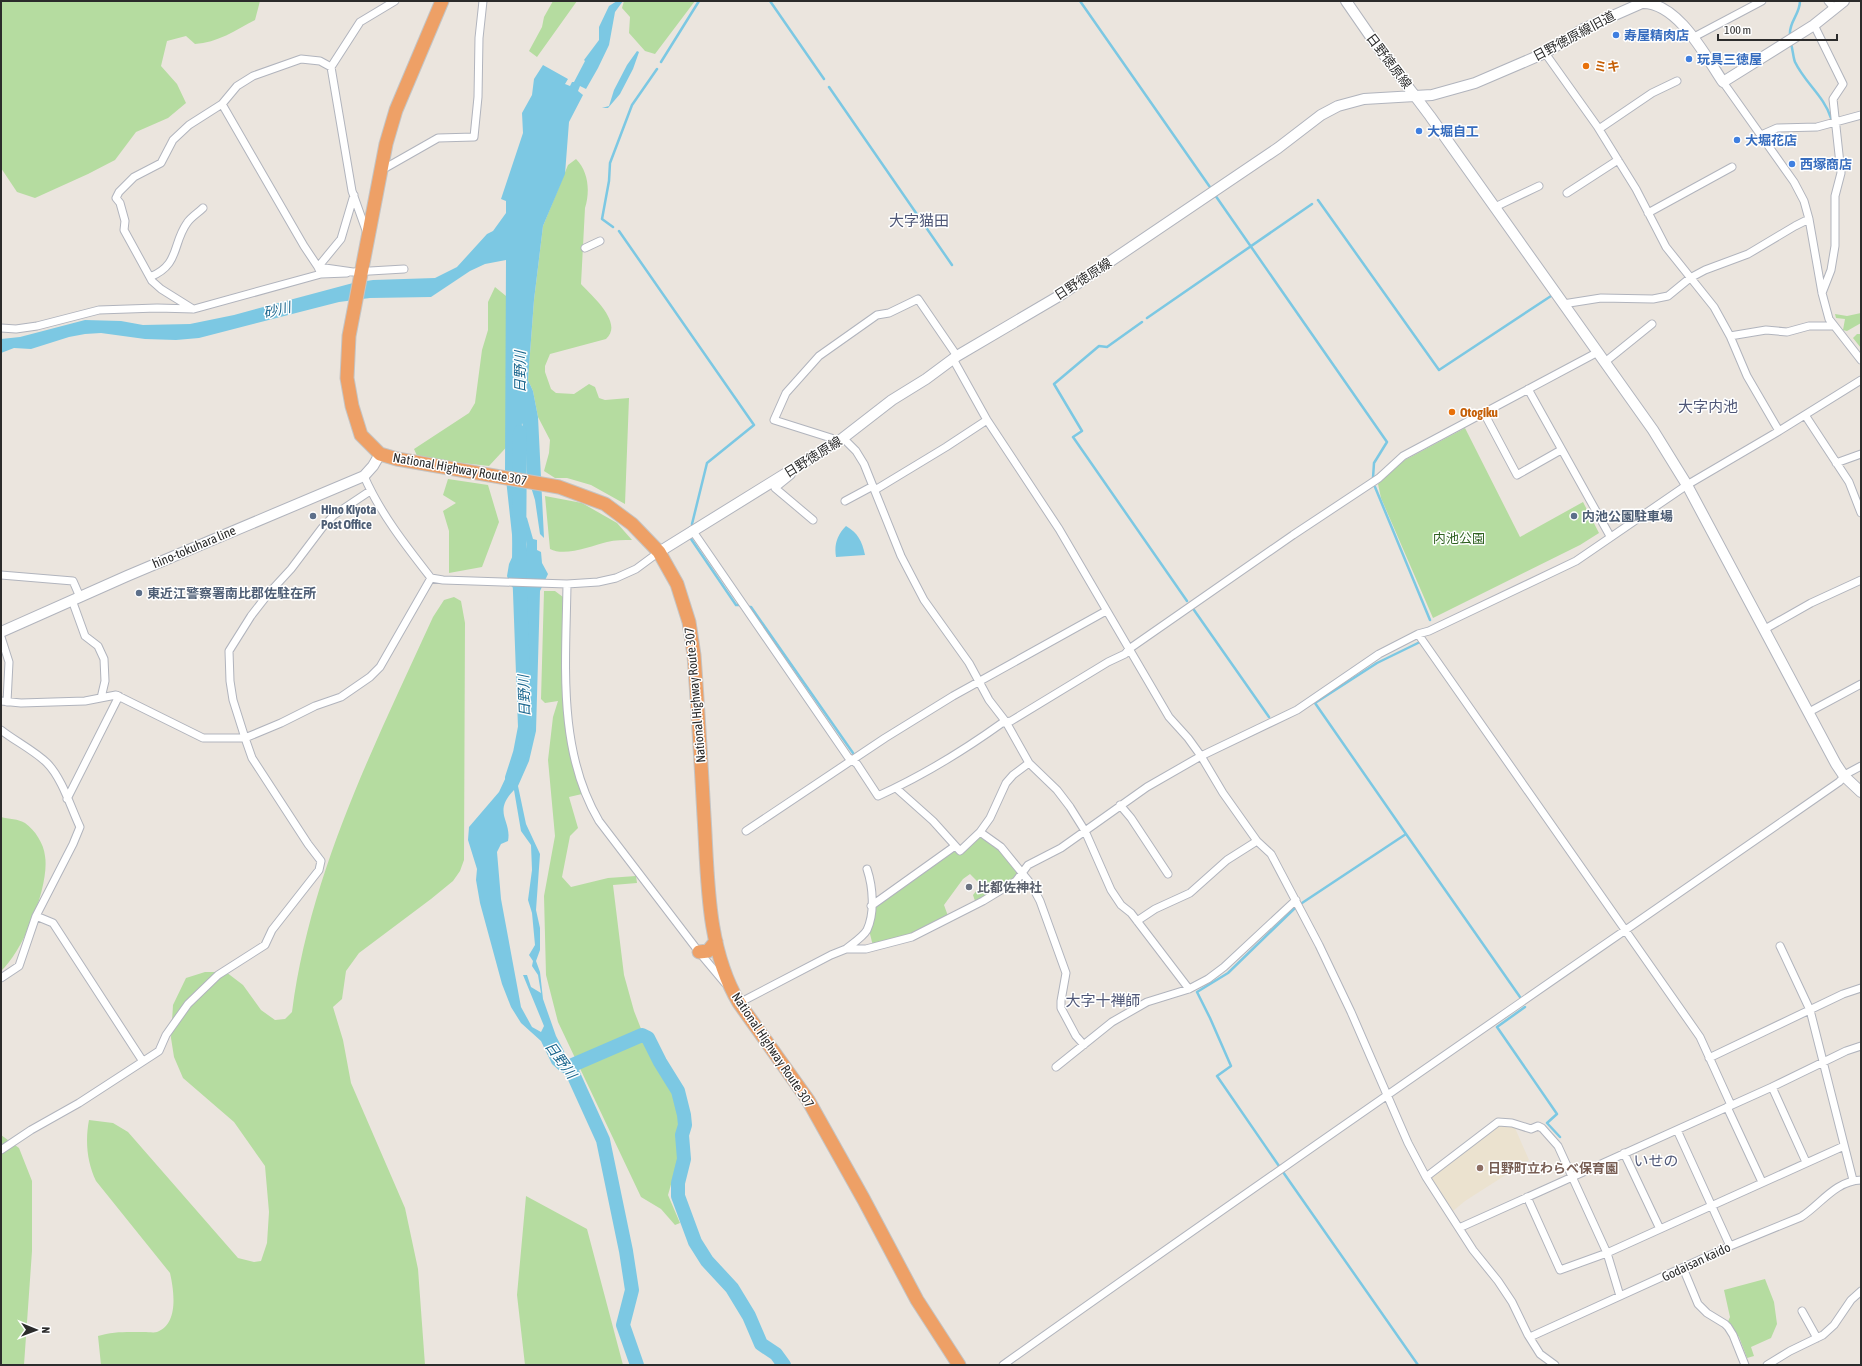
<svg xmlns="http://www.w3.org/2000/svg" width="1862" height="1366" viewBox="0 0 1862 1366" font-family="'Asap Condensed','Noto Sans JP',sans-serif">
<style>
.education{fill:#ebe2cf}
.green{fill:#b5dca0}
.water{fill:#7cc8e3;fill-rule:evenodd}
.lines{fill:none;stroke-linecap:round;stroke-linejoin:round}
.stream{stroke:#7cc8e3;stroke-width:2.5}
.river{stroke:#7cc8e3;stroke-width:14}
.street-casing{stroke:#b1b4bd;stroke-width:9}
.secondary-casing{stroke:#b1b4bd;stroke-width:12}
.highway-casing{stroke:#c4c4c4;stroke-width:15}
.street{stroke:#fff;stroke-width:7}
.secondary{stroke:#fff;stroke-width:10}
.highway{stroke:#eea066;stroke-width:13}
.shop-dot{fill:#3f7fe0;stroke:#fff;stroke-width:1.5}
.food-dot{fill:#e8710a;stroke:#fff;stroke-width:1.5}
.service-dot{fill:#5c6f8a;stroke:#fff;stroke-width:1.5}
.worship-dot{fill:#6b7280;stroke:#fff;stroke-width:1.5}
.education-dot{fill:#8d6e63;stroke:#fff;stroke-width:1.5}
.labels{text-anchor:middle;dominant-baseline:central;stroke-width:3;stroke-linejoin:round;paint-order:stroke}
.shop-label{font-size:13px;font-weight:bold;fill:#366cbe;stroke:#fff;text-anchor:start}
.street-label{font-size:13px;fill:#2b2b2b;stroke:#fff}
.food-label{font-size:13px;font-weight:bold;fill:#c56008;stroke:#fff;text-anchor:start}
.service-label{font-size:13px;font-weight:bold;fill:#4e5e75;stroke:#fff;text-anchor:start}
.park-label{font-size:13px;fill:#2f6121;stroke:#fff}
.worship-label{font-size:13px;font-weight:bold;fill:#5b616d;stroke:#fff;text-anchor:start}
.education-label{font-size:13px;font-weight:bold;fill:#785e54;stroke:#fff;text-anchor:start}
.water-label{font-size:14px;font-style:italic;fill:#1b678e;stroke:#fff}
.quarter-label{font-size:15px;fill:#4f5777;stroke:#fff}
</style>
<rect width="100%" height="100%" fill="#ebe5de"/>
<path class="education" d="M1497,1126H1509L1515,1128L1529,1160L1465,1201L1453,1211L1430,1179L1431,1175Z"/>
<path class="green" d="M1,1H260L255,20C236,30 217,43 195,44L186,36L167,41L161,66L177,84L186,103L168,118L136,132L115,160L88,174L35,198L17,192L1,168Z
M553,1H577L537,57L529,51L542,27L544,17Z
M624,1H695L655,54L645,51L629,33L630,17L622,8Z
M576,159C589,172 590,192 585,208L581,284C592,296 624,323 606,339L550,354L545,366V372L551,389L556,393L574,394L589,384L595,387L599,398L605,400L629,398L625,504L591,485L567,478H555L544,471L549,453L550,440L538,417L533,391L528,380L534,300L543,226L568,165Z
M495,287L511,300L514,439L489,466L418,458L414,449L469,413L475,403L482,350L488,330V302Z
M1861,313V323L1847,331L1843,330L1845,319L1836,318L1835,314L1847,316Z
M1857,334H1861V348L1853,338Z
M1465,428L1520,537L1583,502L1599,533L1580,545L1433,618L1381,498L1378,484L1403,461Z
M448,479L488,485L499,522L482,567L449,573V531L443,511L456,503L443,495Z
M545,496L582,503L617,523L632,540C624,540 615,540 607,542C591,546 565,557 550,549Z
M544,591H555L563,597L562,615L569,751L582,794L569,797L578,828L570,836L562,877L571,887L608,878L636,876L637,883L613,885L624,975L634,1011L651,1054L675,1094L682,1124L677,1138L678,1160L668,1195L680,1223L675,1225L661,1209L641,1197L558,1022L546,975L544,896L555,836L548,760L553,717L558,701L545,703L541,699Z
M454,597L461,601L465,623L464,860L460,871L453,881L431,899L359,953L346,971L342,999L333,1007L343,1040L351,1083L405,1208L418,1269L425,1365H101L98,1336C113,1331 129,1332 144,1332C148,1332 154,1333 157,1332C179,1324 174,1291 170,1273L96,1181C87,1162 85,1141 89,1120L113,1123L128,1132L238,1258L254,1262L261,1261L267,1243L269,1212L265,1166L234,1122L183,1078L174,1057L171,1038L173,1005L186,978L205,972H226L243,985L261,1010L275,1020L285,1019L292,1012C310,872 375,744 433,617L444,600Z
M1,817C8,819 19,819 25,823C35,830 44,844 45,856C50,885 23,952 1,971Z
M979,835L999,848L1020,873L1013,882L976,904L973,895L981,885L970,874L963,879L944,905L948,916L911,934L873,946L869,930L875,907L953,850L961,854Z
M1,1135L19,1148L32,1181V1251L24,1365H1Z
M526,1196L587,1229L623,1365H525L517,1295Z
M1765,1279L1774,1302L1777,1324L1771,1338L1751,1347L1754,1356L1747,1358L1739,1337L1727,1324L1730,1317L1724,1290Z"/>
<path class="water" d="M617,1H623L615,12L609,45L598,68L586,89L580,86L578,91L583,95L569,122L565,174L543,226L534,300L528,380L533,391L538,417L544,538L540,534L535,500L527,474L525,433L522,423L518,474L520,512L527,518L533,539L537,540V550L541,552L542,563L548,574L540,591L536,731L529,761L518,786L526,824L540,854L536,910L540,928V950L536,961L540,972L543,999L556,1036L580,1082L577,1084L571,1075L561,1072L552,1064L541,1041L521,1023L511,1007L502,984L480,903L476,880L477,869L468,840L469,827L499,792L506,777L521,755L532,715L526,659L523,603L516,590L510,585L507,576L509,564L514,553L505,470L506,260L485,264L470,271L431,297L370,298L339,302L199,338L176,340L145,339L101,333L85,334L69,337L31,349L14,348L1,353V339L20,337L85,320L121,321L143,325L190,324L234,315L353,283L373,280L435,278L457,267L487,234L493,231L506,213V201L501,199L523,133L522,113L532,95L534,79L543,65L568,79L565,84L570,86L572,82H574L585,61L584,60L599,40V27L609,6ZM517,519L522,521C525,533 530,548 522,559L517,554ZM514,790L521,831L531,845L532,870L528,900L532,913L535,945L529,955L533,961L532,966L538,975L541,993L531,987L527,975H523L544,1026L541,1032L532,1027L521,1007L501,899L497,852L501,844L508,841C512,820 492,813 514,790Z
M637,51L639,52L633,69L620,94L608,108H602L609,106L614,90L627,65Z
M846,526C858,533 862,541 865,555L836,557C834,545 837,535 846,526Z"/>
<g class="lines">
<path class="stream" d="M770,1L824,79
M1080,1L1212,190
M1790,34C1789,22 1800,14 1800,1
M1791,44C1793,50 1793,57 1795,62C1805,83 1824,96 1831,118
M661,62L699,1
M829,87L952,265
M1215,195L1387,442L1374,463L1373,478
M1318,200L1439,370L1551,296
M613,227L602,219L609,181L610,163L632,105L657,69
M619,231L754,425L707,463L692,524
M1147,318L1312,204
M1142,322L1107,347L1099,346L1054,384L1082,431L1073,437L1187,601
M1375,487L1430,620
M691,539L736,605H739
M747,607H751L853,753
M1194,610L1269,717
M1406,834L1520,997
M1302,903L1406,834L1315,703L1377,663L1420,642
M1525,1007L1497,1027L1557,1114L1547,1123L1560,1137
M1279,1166L1217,1076L1231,1066L1210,1018L1197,992L1228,973L1295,908
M1283,1172L1418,1365"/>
<path class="river" d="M512,778L520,753L525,727L519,566L520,432
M568,1067L573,1074L603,1140L626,1251L632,1290L623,1325L637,1365
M568,1067L642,1035L648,1038L660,1062L678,1091L684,1115L685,1125L682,1135L684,1159L678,1183V1196L695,1242L707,1261L732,1288L749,1316L761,1344L776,1354L784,1365"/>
<defs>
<path id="street" d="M1828,1L1835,9
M1814,25L1843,84L1833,99L1841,173L1835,196V246L1831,270L1822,293
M1694,37L1762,1
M1545,53L1597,126L1618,160L1636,189L1666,247L1714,307L1730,336L1747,376L1779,431
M1723,82L1794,182L1804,201L1809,219L1822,293L1829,319L1861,360
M1599,129L1652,93L1677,81
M1761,135L1777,128L1817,127L1861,115
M380,171L438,138L474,137L478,97L479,38L483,1
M1567,193L1618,160
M1495,207L1539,186
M1648,213L1732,167
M367,233L352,191L331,67L360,22L395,1
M585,248L600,241
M318,267L353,272L404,269
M318,267L341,239L354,195
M321,274L347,273
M150,277C180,265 172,244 187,223C191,217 198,213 203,208
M1563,304L1601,298L1653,299L1668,296L1690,278L1705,270L1748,254L1795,226L1809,219
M193,309L161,289L152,281L124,230L125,221L120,203L116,198L119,192L134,177L161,163L173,140L189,125L222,104L237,86L253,76L301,59L320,61L331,67
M1,328L16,329L37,326L99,310L157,308L194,309L321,274L318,267L304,246L222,104
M1730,336L1766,330L1787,332L1809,326H1834
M953,359L987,420L1059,529L1169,717L1188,738L1201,756L1223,793L1257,841L1271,854L1319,945L1351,1012L1408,1143L1426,1177L1473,1250L1498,1281L1512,1302L1528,1335L1540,1354L1555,1365
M1605,362L1652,324
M1528,389L1610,536
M1484,413L1517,475L1561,450
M1805,415L1849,482L1861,513
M843,438L856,451L864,464L901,556L924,600L969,663L989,700L1006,722L1029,763L1057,790L1070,807L1085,831L1111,890L1121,905L1131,913L1189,989
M836,442L831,438L774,420L786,393L819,356L877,315L889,313L918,299L957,356
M1836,463L1861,454
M790,472L791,475L775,488L813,520
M364,476C380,513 406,546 431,578L443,580L567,584L598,582L616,578L636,569L659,552
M875,490L946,447L987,420
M845,501L873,486
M692,530L848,757L857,764L878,796C922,776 963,751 1002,723L1011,721L1108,662L1125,654L1129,649L1293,535L1379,478L1403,456L1598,352
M1,575L73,581L80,597
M567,584C566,663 557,750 599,821L699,952L725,983
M72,600L85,636L98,646L104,659L105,681L101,698
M1765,629L1811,603L1861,580
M1418,634L1700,1037L1731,1105
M1,637L9,662L7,702
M1,701L21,703L85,701L116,695L203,738H245L281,723L315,706L341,697L370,677L380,667L431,578
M1809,712L1861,684
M1,730C15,741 35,751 47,763C62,778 71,808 80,827L73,844L36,916L19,966L1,978
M896,788L933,821L960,851L980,832L1001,847L1031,884L1040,901L1066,973L1061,1001V1008L1076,1036L1084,1045
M67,799L119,696
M1120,805L1131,818L1168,874
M746,831L885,738L953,696L1106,611
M980,832L990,818L1006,783L1013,775L1029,763
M871,906L955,846
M36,916L53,923L142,1060
M1137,921L1155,909L1190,893L1227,860L1257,841
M1780,946L1810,1010L1853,1180
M846,949C852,944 863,937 867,930C875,913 873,887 867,869
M739,1003L831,955L846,949H866L912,937L983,901L1016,881L1028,865L1061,848L1147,787L1201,756L1297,710L1379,654L1418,634L1429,631L1576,561L1687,485L1779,431L1861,380
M1709,1058L1843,994L1861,988
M1056,1067L1112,1022L1147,1002L1189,989L1208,979L1224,967L1296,900
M1772,1087L1806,1162
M1727,1107L1762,1182
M1677,1130L1730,1246
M1,1150L31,1130L79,1103L159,1051L166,1035L188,1004L218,975L265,945L272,930L319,870L321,861L308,844L252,758L245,738L233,700L230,681L229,651L251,616L268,594L291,569L322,528L334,515L370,491
M1624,1153L1660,1229
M1426,1177L1498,1122L1512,1123L1531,1129L1538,1126L1542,1128L1558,1146L1607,1253L1620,1296
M1527,1197L1560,1270L1607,1253L1844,1146
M1459,1228L1772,1087L1846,1051L1861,1046
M1683,1268L1698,1304L1707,1313L1725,1324L1728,1327L1733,1335L1745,1365
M1802,1311L1817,1338
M1530,1337L1730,1246L1801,1217C1821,1204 1835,1181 1861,1180
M1003,1365C1279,1168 1560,976 1839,782L1848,773L1861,766
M1767,1365L1790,1351L1823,1335L1834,1325L1851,1300L1861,1291"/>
<path id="secondary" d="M1346,1L1375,43L1430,116L1653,430L1687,485L1836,764L1844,776L1861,792
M659,552L843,438L892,400L926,379L957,356L1059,296L1278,148L1321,115L1338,106L1364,99L1432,95L1475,83L1545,53L1583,29L1642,3C1678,2 1706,57 1723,82L1814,25L1844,1
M1,632L127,576L364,476L373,466L380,454"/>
<path id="highway" d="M442,1L396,110L386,144L349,336L347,378L352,406L361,435L380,454L397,459L559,487L605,504L632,524L659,552L677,584L689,622L694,655C698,709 701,762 704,816C708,878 706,947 739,1003L808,1100L864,1200L917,1300L959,1365
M699,952L708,951L716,941"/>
</defs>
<use href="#street" class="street-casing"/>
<use href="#secondary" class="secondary-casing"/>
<use href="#highway" class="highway-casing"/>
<use href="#street" class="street"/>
<use href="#secondary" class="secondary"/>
<use href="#highway" class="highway"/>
</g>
<g class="shop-dot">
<circle cx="1616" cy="35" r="4"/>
<circle cx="1689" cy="59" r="4"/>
<circle cx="1419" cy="131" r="4"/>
<circle cx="1737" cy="140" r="4"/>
<circle cx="1792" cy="164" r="4"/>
</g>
<g class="food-dot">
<circle cx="1586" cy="66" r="4"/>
<circle cx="1452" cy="412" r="4"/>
</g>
<g class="service-dot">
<circle cx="313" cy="516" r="4"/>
<circle cx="1574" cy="516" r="4"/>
<circle cx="139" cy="593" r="4"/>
</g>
<circle class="worship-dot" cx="969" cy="887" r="4"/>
<circle class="education-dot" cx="1480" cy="1168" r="4"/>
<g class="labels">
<g class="shop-label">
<text x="1624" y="35">寿屋精肉店</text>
<text x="1697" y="59">玩具三徳屋</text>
<text x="1427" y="131">大堀自工</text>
<text x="1745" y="140">大堀花店</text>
<text x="1800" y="164">西塚商店</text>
</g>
<g class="street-label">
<text transform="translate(1574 36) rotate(-28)">日野徳原線旧道</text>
<text transform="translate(1389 61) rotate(53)">日野徳原線</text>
<text transform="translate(1083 279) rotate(-33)">日野徳原線</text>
<text transform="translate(813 457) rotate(-32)">日野徳原線</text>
<text transform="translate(460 469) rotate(10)">National Highway Route 307</text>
<text transform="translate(194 547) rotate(-23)">hino-tokuhara line</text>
<text transform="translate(695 695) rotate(-95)">National Highway Route 307</text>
<text transform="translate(773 1050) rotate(56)">National Highway Route 307</text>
<text transform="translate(1696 1262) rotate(-25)">Godaisan kaido</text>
</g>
<g class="food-label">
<text x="1594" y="66">ミキ</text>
<text x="1460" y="412">Otogiku</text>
</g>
<g class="service-label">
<text x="321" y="509">Hino Kiyota<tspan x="321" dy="15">Post Office</tspan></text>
<text x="1582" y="516">内池公園駐車場</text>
<text x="147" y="593">東近江警察署南比郡佐駐在所</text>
</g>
<g class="park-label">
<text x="1459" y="538">内池公園</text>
</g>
<g class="worship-label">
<text x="977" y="887">比都佐神社</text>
</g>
<g class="education-label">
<text x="1488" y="1168">日野町立わらべ保育園</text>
</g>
<g class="water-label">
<text transform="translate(277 310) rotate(-13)">砂川</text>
<text transform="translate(520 372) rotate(-90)">日野川</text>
<text transform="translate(524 696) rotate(-92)">日野川</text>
<text transform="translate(561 1060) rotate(54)">日野川</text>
</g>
<g class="quarter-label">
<text x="919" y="220">大字猫田</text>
<text x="1708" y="406">大字内池</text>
<text x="1103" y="1000">大字十禅師</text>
<text x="1656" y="1160">いせの</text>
</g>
</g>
<rect width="1862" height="1366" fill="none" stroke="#2b2b2b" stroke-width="4"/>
<g transform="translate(36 1330) rotate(91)" stroke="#ffffff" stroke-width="3" paint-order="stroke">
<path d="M0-3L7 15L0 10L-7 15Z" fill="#2b2b2b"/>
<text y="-6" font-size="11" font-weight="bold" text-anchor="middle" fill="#2b2b2b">N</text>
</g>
<path d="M1718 34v6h119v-6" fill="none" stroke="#2b2b2b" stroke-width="2"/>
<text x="1724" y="34" font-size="12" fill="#2b2b2b" stroke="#ffffff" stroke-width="3" paint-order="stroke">100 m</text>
</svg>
